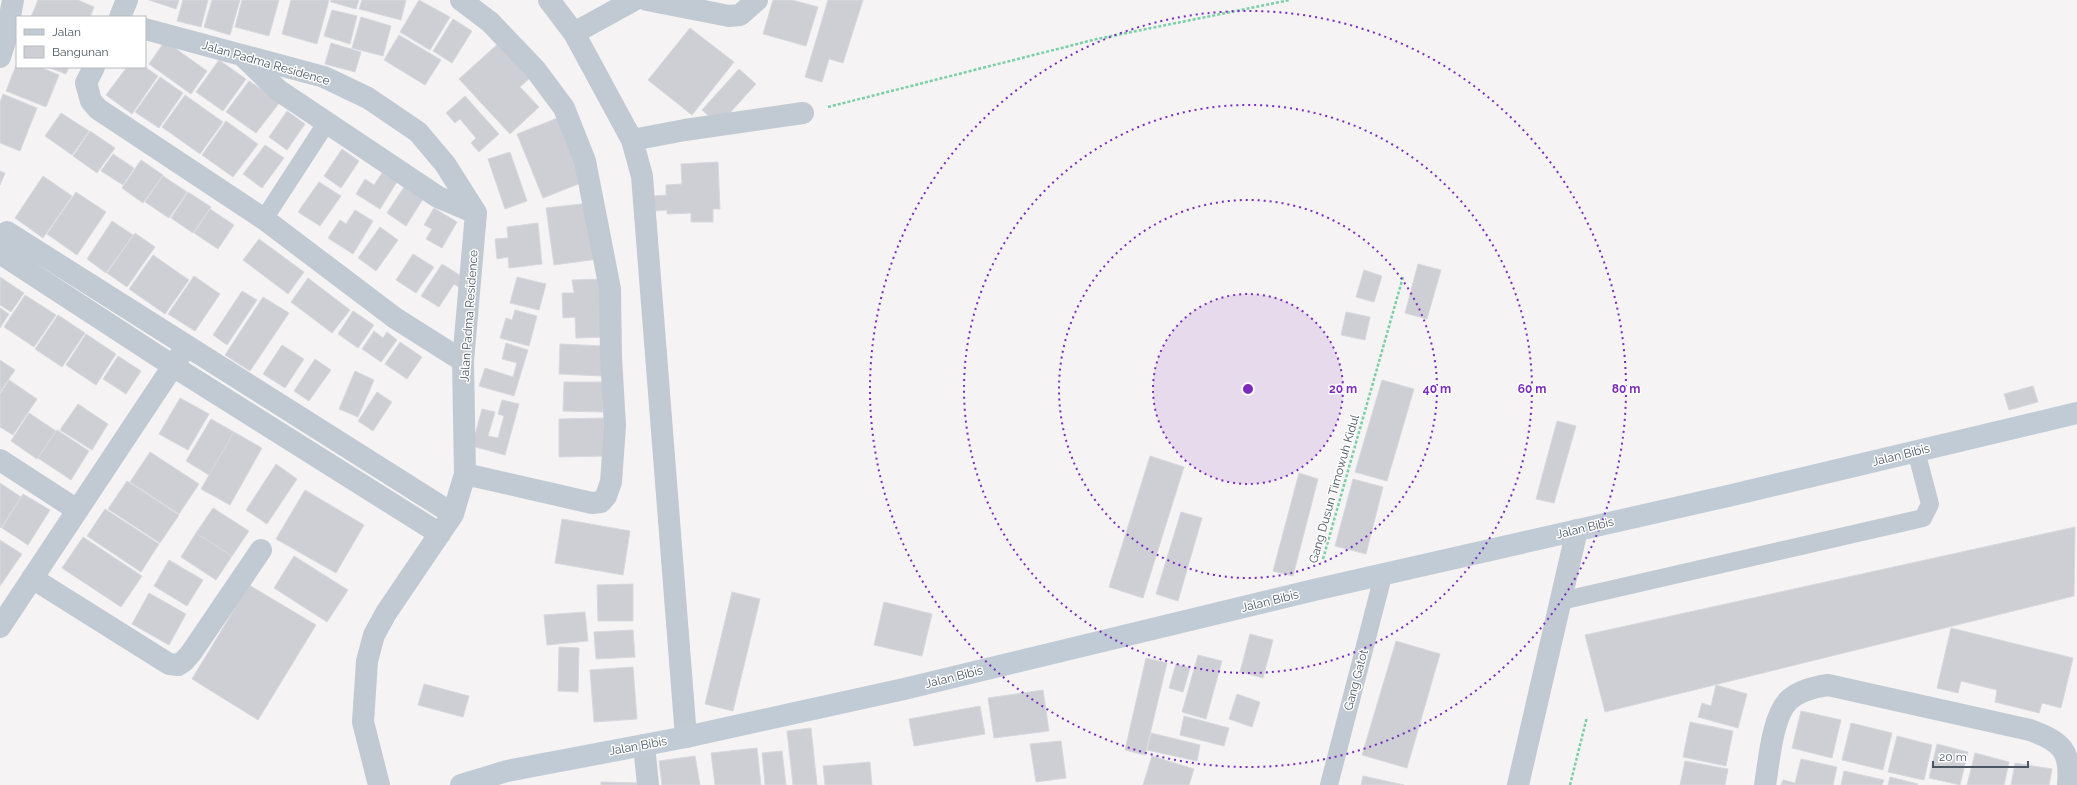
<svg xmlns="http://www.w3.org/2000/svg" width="2077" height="785" viewBox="0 0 2077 785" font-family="Raleway,sans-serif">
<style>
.building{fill:#cdcfd5;stroke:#d7d9de}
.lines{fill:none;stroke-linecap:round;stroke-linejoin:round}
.path{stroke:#7ad0a6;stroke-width:2.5;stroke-dasharray:3 2;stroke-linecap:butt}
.service{stroke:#c1cad2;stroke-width:18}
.minor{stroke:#c1cad2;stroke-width:22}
.secondary{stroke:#c1cbd6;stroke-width:22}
.ring{fill:none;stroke:#7b2cbf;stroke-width:2;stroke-dasharray:2 4}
.labels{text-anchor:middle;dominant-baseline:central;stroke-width:3;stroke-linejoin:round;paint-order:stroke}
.street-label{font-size:12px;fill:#4a5661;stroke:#fff}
.centre{fill:#7b2cbf;stroke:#fff;stroke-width:2}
.ring-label{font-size:12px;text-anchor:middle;font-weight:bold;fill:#7b2cbf;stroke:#fff;stroke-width:3;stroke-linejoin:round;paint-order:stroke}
</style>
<rect width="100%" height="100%" fill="#f5f3f3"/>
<path class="building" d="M38,0H78L94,7L90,17H31Z
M149,0H179L176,9Z
M183,0H208L201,27L177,21Z
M212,0H240L230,35L204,27Z
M242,0H279L269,36L235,27Z
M291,0H329L317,44L282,34Z
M331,0H359L356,9L331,2Z
M362,0H406L401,20L359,9Z
M419,0L450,17L430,50L400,32Z
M773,0H792L818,7L806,46L763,34Z
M828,0H863L843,63L829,59L822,82L805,77Z
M332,10L357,16L350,44L324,36Z
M361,17L391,26L383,56L352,48Z
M453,19L472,31L452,63L433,51Z
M690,28L734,62L692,115L648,80Z
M399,35L441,60L425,85L384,60Z
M165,41L207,71L191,94L149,64Z
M500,42L531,77L520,87L539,107L510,134L459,79Z
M331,43L361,52L355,72L325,64Z
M219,60L246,79L223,111L196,92Z
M17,63V67H40L59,75L46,107L6,91Z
M47,67H69L66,74Z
M127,67H145L158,76L132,114L106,95Z
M739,69L756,84L719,125L702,110Z
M160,77L183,93L159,128L135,112Z
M249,81L280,102L256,133L226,112Z
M3,94L37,108L20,151L0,143V102Z
M185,95L223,122L200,154L162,127Z
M465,96L499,134L479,152L471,143L476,138L460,119L455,123L446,113Z
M287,111L305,124L287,150L269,137Z
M61,113L89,131L72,155L45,136Z
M560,117L586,181L543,198L517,134Z
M226,121L258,144L233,177L202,155Z
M90,131L115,148L97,173L73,156Z
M265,145L284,158L262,188L243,174Z
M342,149L359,161L341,188L324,176Z
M510,152L527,201L505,209L488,159Z
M113,154L134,168L123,185L101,171Z
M141,160L163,175L143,203L122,188Z
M718,162L720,209H713V222H691V213L667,214V210L655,211L654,196L666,195V185L682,184L681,164Z
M0,171L5,173L0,185Z
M382,173L397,182L380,209L356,194L365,179L374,185Z
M43,176L72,196L43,238L15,218Z
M163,176L187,192L169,218L145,202Z
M319,182L341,196L320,226L298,212Z
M404,187L423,199L406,226L387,213Z
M76,192L106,212L77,255L47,234Z
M188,192L211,207L193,233L171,218Z
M590,203L598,259L554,265L546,208Z
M434,208L457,222L442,248L426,239L432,229L424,225Z
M210,209L234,225L218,249L194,233Z
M355,210L373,221L353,254L328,238L340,220L346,224Z
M112,221L133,235L106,273L87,259Z
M538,223L542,264L509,268L508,257L497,259L495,239L508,238L507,227Z
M380,227L398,240L376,271L358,258Z
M135,233L155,247L127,287L107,273Z
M259,239L304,272L288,294L243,260Z
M413,254L434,267L416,293L396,280Z
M153,255L189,280L165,314L129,289Z
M442,264L466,279L460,288L454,284L439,307L421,296Z
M1418,264L1441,270L1427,319L1405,313Z
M1364,270L1382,276L1374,302L1356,297Z
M194,276L220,294L195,331L168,314Z
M0,277L24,293L11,312L0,305Z
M517,277L546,284L539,310L510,303Z
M308,278L350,310L332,333L291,302Z
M603,279L606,337L576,338L575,317L563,318L562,293H574L572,280Z
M242,291L257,300L227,345L213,335Z
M25,295L56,315L34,347L4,327Z
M263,297L289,313L250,371L225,355Z
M0,308L9,314L0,328Z
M515,310L537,316L529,346L500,338L506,318L512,320Z
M353,311L374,325L358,348L338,334Z
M1346,312L1370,317L1365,340L1341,335Z
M58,315L85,333L62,367L35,349Z
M374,331L383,338L387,332L397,340L381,362L362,349Z
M86,334L116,354L96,385L66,365Z
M400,342L422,357L407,379L385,364Z
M506,343L528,350L514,396L479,386L485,368L513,377L517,363L502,359Z
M560,344L603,346L602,376L559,374Z
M282,345L304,359L285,388L263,374Z
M118,356L141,371L126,394L103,379Z
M315,359L331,370L309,401L294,391Z
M0,360L15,370L0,392Z
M355,371L374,380L358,417L339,409Z
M9,380L37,399L13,435L0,427V394Z
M1382,380L1414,389L1387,481L1355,472Z
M564,382H603V412L563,411Z
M2033,386L2038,402L2009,410L2004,394Z
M377,392L392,402L373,431L358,421Z
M180,398L209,414L188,450L159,434Z
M502,400L519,404L505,455L472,446L482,409L495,412L488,436L498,438L504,416L498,414Z
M78,404L108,424L92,450L60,430Z
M29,413L56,431L37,459L11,441Z
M604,418L605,456L559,457V419Z
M211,419L234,432L209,475L186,461Z
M1557,421L1576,426L1554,503L1536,499Z
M57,430L89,451L71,480L38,458Z
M234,432L262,448L230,505L201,489Z
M150,452L199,484L179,514L130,482Z
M1150,456L1184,467L1143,598L1109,587Z
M276,464L297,479L267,524L246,510Z
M1299,473L1318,479L1293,576L1273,571Z
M1353,479L1383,487L1366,554L1335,546Z
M127,481L179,515L160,543L108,509Z
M0,483L21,497L1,528L0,527Z
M305,490L364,525L336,573L276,539Z
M23,494L50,510L28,545L2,528Z
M213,508L249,531L232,556L196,533Z
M105,509L159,544L141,572L87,536Z
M1181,512L1202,518L1178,601L1156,594Z
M562,519L630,531L623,575L555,563Z
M2075,527L2074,596L1605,712L1585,635Z
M196,533L232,556L216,580L181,557Z
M83,537L142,576L121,607L62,568Z
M0,540L22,554L0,586Z
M294,556L348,590L327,622L274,588Z
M169,560L203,580L187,606L154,586Z
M633,584V621H598L597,585Z
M249,585L316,625L258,720L192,679Z
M732,592L760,599L733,711L705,704Z
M149,593L186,614L169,645L132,624Z
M884,602L932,614L922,656L874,645Z
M585,612L588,641L547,645L544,615Z
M1951,628L2073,658L2061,708L2042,703L2039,713L1995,702L1997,690L1961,681L1958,693L1937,688Z
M633,630L635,657L596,659L594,632Z
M1250,634L1273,640L1263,678L1240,672Z
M1396,641L1440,654L1407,768L1362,755Z
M559,647L579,648L578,692L558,691Z
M1198,655L1222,661L1206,719L1182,712Z
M1146,658L1167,663L1145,755L1125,750Z
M1176,664L1190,668L1183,692L1169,688Z
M633,667L637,719L594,722L590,670Z
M424,684L469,696L463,717L418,705Z
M1716,685L1747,694L1738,728L1698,717L1702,703L1711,706Z
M1043,690L1049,731L994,738L988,698Z
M1237,694L1260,702L1252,727L1229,719Z
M980,706L985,734L914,746L909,719Z
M1801,711L1841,720L1832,758L1792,748Z
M1184,716L1229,728L1224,746L1180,735Z
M1690,722L1733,731L1726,766L1683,757Z
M1851,723L1892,733L1883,770L1842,760Z
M811,728L817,785H793L787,731Z
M1151,733L1200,745L1197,761L1147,750Z
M1897,736L1932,745L1924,780L1888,772Z
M1061,741L1066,778L1036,782L1030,744Z
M1937,744L1968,752L1960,785L1929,778Z
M757,748L761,785H715L711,753Z
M782,751L786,785H765L762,753Z
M1975,753L2009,762L2004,785H1967Z
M695,756L700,785H662L659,761Z
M1152,756L1194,769L1189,785H1143Z
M1801,759L1837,767L1833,785H1781L1783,780L1795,783Z
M1685,761L1728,769L1725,785H1680Z
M870,762L872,785H825L823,766Z
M2015,763L2052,769L2049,785H2011Z
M1844,771L1884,780L1882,785H1841Z
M1363,776L1404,785H1361Z
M1890,777L1918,784L1917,785H1888Z
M601,782L639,783V785H601Z"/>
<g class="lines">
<path class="path" d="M828,107L1097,39L1290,0
M1323,559L1403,277
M1570,785L1587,717"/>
<path class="service" d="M264,219L327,122
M1561,601L1923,518L1930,504L1916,451
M1329,785L1383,576"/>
<path class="minor" d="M461,0L490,22L535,69L564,108L585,161L610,289L611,357L615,426L611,482L606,496L601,502L592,503L465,474
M549,0L574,33L632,140L642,176L686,737
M647,0L729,16L740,15L757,0
M120,17L127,0
M145,29L324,77L368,98L418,132L445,164L476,213L463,361L465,474L453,514L386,613L374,635L367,661L363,722L379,785
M574,33L634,0
M243,56L278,90L438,197L476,213
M0,57L6,38L13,0
M94,67L86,83L91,101L98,109L264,219L395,318L463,361
M632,140L685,130L803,113
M0,241L7,232L453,514
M0,253L173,366L440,534
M0,460L77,510
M32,578L169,664L178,665L184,661L191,653L261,550
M0,627L181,354
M644,745L648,785
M1518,785L1577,530
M1765,785C1769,762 1772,718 1788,701C1798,691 1814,687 1828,685L2030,730C2062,742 2071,750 2068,785"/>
<path class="secondary" d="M461,785L507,771L686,737L904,689L1314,590L1728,496L2077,413"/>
</g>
<circle cx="1248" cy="389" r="95" fill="#7b2cbf" fill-opacity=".12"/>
<g class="ring">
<circle cx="1248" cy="389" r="95"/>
<circle cx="1248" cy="389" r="189"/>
<circle cx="1248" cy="389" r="284"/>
<circle cx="1248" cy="389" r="378"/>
</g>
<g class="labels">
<g class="street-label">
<text transform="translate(266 63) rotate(16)">Jalan Padma Residence</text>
<text transform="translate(469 316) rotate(-86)">Jalan Padma Residence</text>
<text transform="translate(1901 455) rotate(-14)">Jalan Bibis</text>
<text transform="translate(1334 489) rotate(-74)">Gang Dusun Timowuh Kidul</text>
<text transform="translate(1585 528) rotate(-13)">Jalan Bibis</text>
<text transform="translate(1270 601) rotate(-14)">Jalan Bibis</text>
<text transform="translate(954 677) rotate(-14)">Jalan Bibis</text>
<text transform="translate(1356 680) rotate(-75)">Gang Gatot</text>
<text transform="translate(638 746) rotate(-10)">Jalan Bibis</text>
</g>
</g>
<circle cx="1248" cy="389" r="6" class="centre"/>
<g class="ring-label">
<text x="1343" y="393">20 m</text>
<text x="1437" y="393">40 m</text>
<text x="1532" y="393">60 m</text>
<text x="1626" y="393">80 m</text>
</g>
<rect x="16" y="16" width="130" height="52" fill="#ffffff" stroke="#b7bbc0"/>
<rect x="24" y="29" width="20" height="6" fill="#c1cbd6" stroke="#b7bbc0"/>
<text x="52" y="36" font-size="12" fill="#4a5661">Jalan</text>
<rect x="24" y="46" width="20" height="12" fill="#cdcfd5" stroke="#b7bbc0"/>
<text x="52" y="56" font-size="12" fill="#4a5661">Bangunan</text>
<path d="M1933 761v6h95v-6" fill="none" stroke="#4a5661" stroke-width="2"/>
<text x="1939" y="761" font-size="12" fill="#4a5661" stroke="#ffffff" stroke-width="3" paint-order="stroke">20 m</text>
</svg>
